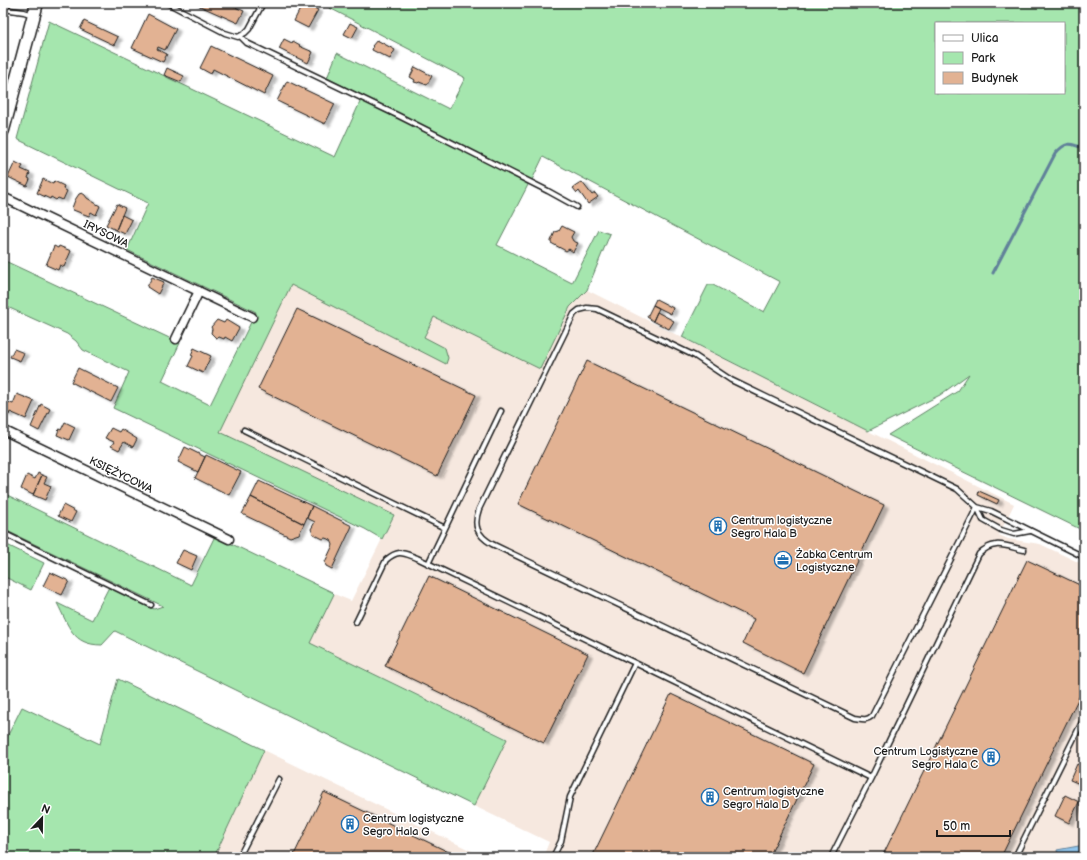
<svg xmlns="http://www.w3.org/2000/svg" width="1087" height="860" viewBox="0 0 1087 860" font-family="'Balsamiq Sans',sans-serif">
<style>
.built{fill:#f6e8df}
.green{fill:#a5e6ae;stroke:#608165;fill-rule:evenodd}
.water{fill:#8fc5ed;stroke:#618199}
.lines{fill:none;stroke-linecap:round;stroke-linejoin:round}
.stream{stroke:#618199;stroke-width:3}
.building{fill:#e2b293;stroke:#1c1c1c;filter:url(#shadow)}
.lane-casing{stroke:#1c1c1c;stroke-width:7}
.street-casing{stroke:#1c1c1c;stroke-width:11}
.secondary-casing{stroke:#1c1c1c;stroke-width:15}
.lane{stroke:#fff;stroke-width:4}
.street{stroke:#fff;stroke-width:8}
.secondary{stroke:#fff;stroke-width:12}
.labels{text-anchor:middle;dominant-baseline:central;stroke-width:3;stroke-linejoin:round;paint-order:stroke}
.street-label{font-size:11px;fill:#1c1c1c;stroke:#fff}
.poi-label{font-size:11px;fill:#1c1c1c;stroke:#fff;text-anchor:start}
</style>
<defs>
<filter id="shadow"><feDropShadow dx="4.5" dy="2.5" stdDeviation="1" flood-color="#0004"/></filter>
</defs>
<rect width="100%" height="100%" fill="#fff"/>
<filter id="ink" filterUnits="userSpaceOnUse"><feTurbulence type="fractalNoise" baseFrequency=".025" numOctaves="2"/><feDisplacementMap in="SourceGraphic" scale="8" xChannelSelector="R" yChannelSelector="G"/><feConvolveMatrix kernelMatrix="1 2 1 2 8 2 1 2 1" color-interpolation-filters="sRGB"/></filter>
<g filter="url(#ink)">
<path class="built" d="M278,266L424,337L434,317L540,369L570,307L587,290L1014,504L999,535L1008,539L1040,544L1084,565V857H543L549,842L474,806L507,738L310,643L334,594L351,601L394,515L220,432L273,321Z
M264,750L484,857H214Z"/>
<path class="green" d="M320,3H1084V531L888,435L958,391L969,374L940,395L868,431L682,337L708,285H713L764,312L780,282L543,157L532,180L327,78L337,53L449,109L465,78ZM936,23H1064V93H936Z
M49,21L335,157L361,100L529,183L497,245L572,283L599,230L610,234L587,290L570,307L540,369L434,317L424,337L445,348L448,358L446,364L291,285L220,432L394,515L382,539L365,529L113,408L129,372L83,350L76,341L67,334L3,305V260L180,343L162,381L210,405L256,312L127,250L148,203L17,139Z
M3,493L191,585L215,536L332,592L334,594L310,643L507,739L474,806L115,631L102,645C72,645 69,626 57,603L92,620L109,587L154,609L163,606L3,529Z
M3,543L44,563L31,590L3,576Z
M118,679L264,750L214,857H6L9,850L3,847V745L22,707L100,744Z"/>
<path class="water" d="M1084,845V857H1058L1057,850Z"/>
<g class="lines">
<path class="stream" d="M993,273L1055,154C1065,142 1070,142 1084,149"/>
</g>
<path class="building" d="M193,3H226L244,11L238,23Z
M307,4L318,10L308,28L294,21L301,7L304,9Z
M148,14L176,29L165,50L158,47L157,49L167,54L163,62L132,48Z
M84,21L118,37L114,45L80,29Z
M350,23L358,27L352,38L344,34Z
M284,39L292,43L293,41L300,45L299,46L313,52L308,63L279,49Z
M377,40L395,50L390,59L372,50L373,47L372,46Z
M211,46L273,76L264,95L213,69L211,74L200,68Z
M415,67L432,76L427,85L419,82L418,83L414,82L415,80L410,77Z
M167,68L184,76L181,82L164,75Z
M287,81L335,104L325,124L277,101Z
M15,162L23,166L21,169L30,173L28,178L30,179L29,182L27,186L8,177Z
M43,179L53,184L54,181L64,186L63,189L67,191L63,200L58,198L56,200L51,197L50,199L37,193Z
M582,182L592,195L595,193L598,197L588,204L579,191L577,193L573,188Z
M82,193L85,195L87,198L100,206L96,215L91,212L89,216L73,210L72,208L75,200L79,194Z
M117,204L125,208L116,230L106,225Z
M122,215L132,220L125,234L116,230Z
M562,226L574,232L571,237L573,241L578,243L573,252L569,249L566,251L551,243V241L555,232L559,231Z
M54,246L58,248L59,246L71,251L64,267L60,265L58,270L46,265Z
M152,277L164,282L158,294L147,287Z
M656,299L673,308L671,314L653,305Z
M653,305L659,308L653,321L647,317Z
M297,309L476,395L437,476L258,389Z
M657,312L674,321L669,329L653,321Z
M217,320L224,323L226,320L239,328L232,341L225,337L224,339L219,337L216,338L211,333L212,329L211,327Z
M194,348L211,356L203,373L188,366L193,356L191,355Z
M14,349L24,353L20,361L10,357Z
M587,361L884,505L803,673L743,643L754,619L518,504Z
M78,368L118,388L111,402L71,382Z
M17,394L34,401L26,419L10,412L9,415L3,412L8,402L13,404Z
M41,404L50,409L39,431L31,427Z
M65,422L75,427L69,440L57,435L59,429L61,430Z
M111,428L119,432L121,429L137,439L133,447L124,442L119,450L111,446L114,442L105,438Z
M185,447L205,457L198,472L178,462Z
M206,455L241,472L229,495L195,478Z
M38,473L42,475L33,495L21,489L27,475L35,479Z
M42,475L47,477L44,483L51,486L45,500L33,495Z
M259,481L312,506L304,524L251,497Z
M979,491L999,500L997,504L978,495Z
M251,497L304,524L299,534L290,537L242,514Z
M63,505L76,512L71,522L58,516Z
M312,506L352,526L332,569L326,566L325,562L333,545L331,540L325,538L323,539L313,534L311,529L315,522L307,518Z
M183,550L197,556L191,570L176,563Z
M1027,560L1084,587V687L1001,857H882Z
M50,572L69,581L62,595L43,586Z
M429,576L588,654L544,743L385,666Z
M671,694L814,764L769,857H592Z
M1077,764L1084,767V775L1080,784L1070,780Z
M324,792L459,857H293Z
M1065,795L1079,802L1069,823L1055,816Z"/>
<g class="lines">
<defs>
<path id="lane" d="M167,3L225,33L238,37L245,33L249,29L263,3
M3,9L24,12L33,15
M4,10L6,3
M240,36L247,43L399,116L548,191L577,207
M244,430L445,528
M977,507L872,716C866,721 862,719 855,718L492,544C477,535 473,526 479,509L574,314L579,310L587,308L597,309L695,356L731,380L957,489L977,507L983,520L1001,530L1014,534L1030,531
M977,507L991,511L1084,557
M3,533L151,605
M428,564L501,411
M356,622L386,560C399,549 403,553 417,558L635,663
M239,857L279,779
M553,857L561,841L570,797L635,663L871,778
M831,857L871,778L979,554C994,539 1005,546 1024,550
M1015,857L1084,718"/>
<path id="street" d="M3,197L252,317
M176,339L199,291
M3,430L229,539"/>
<path id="secondary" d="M3,130L37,3"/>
</defs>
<use href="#lane" class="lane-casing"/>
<use href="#street" class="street-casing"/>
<use href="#secondary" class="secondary-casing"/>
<use href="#lane" class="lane"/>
<use href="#street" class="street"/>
<use href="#secondary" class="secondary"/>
</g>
</g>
<defs>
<symbol id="building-ring" viewBox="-11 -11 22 22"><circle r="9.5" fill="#fff" stroke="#1f6fb2" stroke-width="1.5"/><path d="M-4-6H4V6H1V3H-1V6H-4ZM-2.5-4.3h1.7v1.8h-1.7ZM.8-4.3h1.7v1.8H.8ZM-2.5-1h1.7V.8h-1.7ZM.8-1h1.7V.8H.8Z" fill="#1f6fb2"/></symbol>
<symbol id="office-ring" viewBox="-11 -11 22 22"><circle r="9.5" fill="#fff" stroke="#1f6fb2" stroke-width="1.5"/><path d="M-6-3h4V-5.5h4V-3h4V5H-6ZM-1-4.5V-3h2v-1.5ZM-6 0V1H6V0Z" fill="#1f6fb2"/></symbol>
</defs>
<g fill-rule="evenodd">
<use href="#building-ring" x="708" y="516" width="20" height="20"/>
<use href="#office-ring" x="773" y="550" width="20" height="20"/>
<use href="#building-ring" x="981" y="747" width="20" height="20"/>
<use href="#building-ring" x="700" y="787" width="20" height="20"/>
<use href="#building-ring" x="340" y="814" width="20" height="20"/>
</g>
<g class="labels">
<g class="street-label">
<text transform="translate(106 234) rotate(26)">IRYSOWA</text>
<text transform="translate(121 475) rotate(26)">KSIĘŻYCOWA</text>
</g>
<g class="poi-label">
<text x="731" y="520">Centrum logistyczne<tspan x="731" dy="13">Segro Hala B</tspan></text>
<text x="796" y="554">Żabka Centrum<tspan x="796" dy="13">Logistyczne</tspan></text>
<text x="978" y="751" text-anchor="end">Centrum Logistyczne<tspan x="978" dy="13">Segro Hala C</tspan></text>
<text x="723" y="791">Centrum logistyczne<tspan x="723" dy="13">Segro Hala D</tspan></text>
<text x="363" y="818">Centrum logistyczne<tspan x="363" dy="13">Segro Hala G</tspan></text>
</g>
</g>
<rect width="1087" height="860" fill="none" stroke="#fff" stroke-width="16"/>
<rect x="8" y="8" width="1071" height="844" fill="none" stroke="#1c1c1c" stroke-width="1.5" filter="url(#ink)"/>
<rect x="935" y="22" width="130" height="72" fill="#ffffff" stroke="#a4a4a4"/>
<rect x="943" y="35" width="20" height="6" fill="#ffffff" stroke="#a4a4a4"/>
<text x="971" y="42" font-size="12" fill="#1c1c1c">Ulica</text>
<rect x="943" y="52" width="20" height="12" fill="#a5e6ae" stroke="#a4a4a4"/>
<text x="971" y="62" font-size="12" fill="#1c1c1c">Park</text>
<rect x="943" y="72" width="20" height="12" fill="#e2b293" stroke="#a4a4a4"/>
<text x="971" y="82" font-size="12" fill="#1c1c1c">Budynek</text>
<g transform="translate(42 818) rotate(22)" stroke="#ffffff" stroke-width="3" paint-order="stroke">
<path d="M0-3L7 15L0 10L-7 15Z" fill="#1c1c1c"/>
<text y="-6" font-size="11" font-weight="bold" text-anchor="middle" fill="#1c1c1c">N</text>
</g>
<path d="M937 830v6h73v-6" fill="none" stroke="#1c1c1c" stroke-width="2"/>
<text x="943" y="830" font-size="12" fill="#1c1c1c" stroke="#ffffff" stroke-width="3" paint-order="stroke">50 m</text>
</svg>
